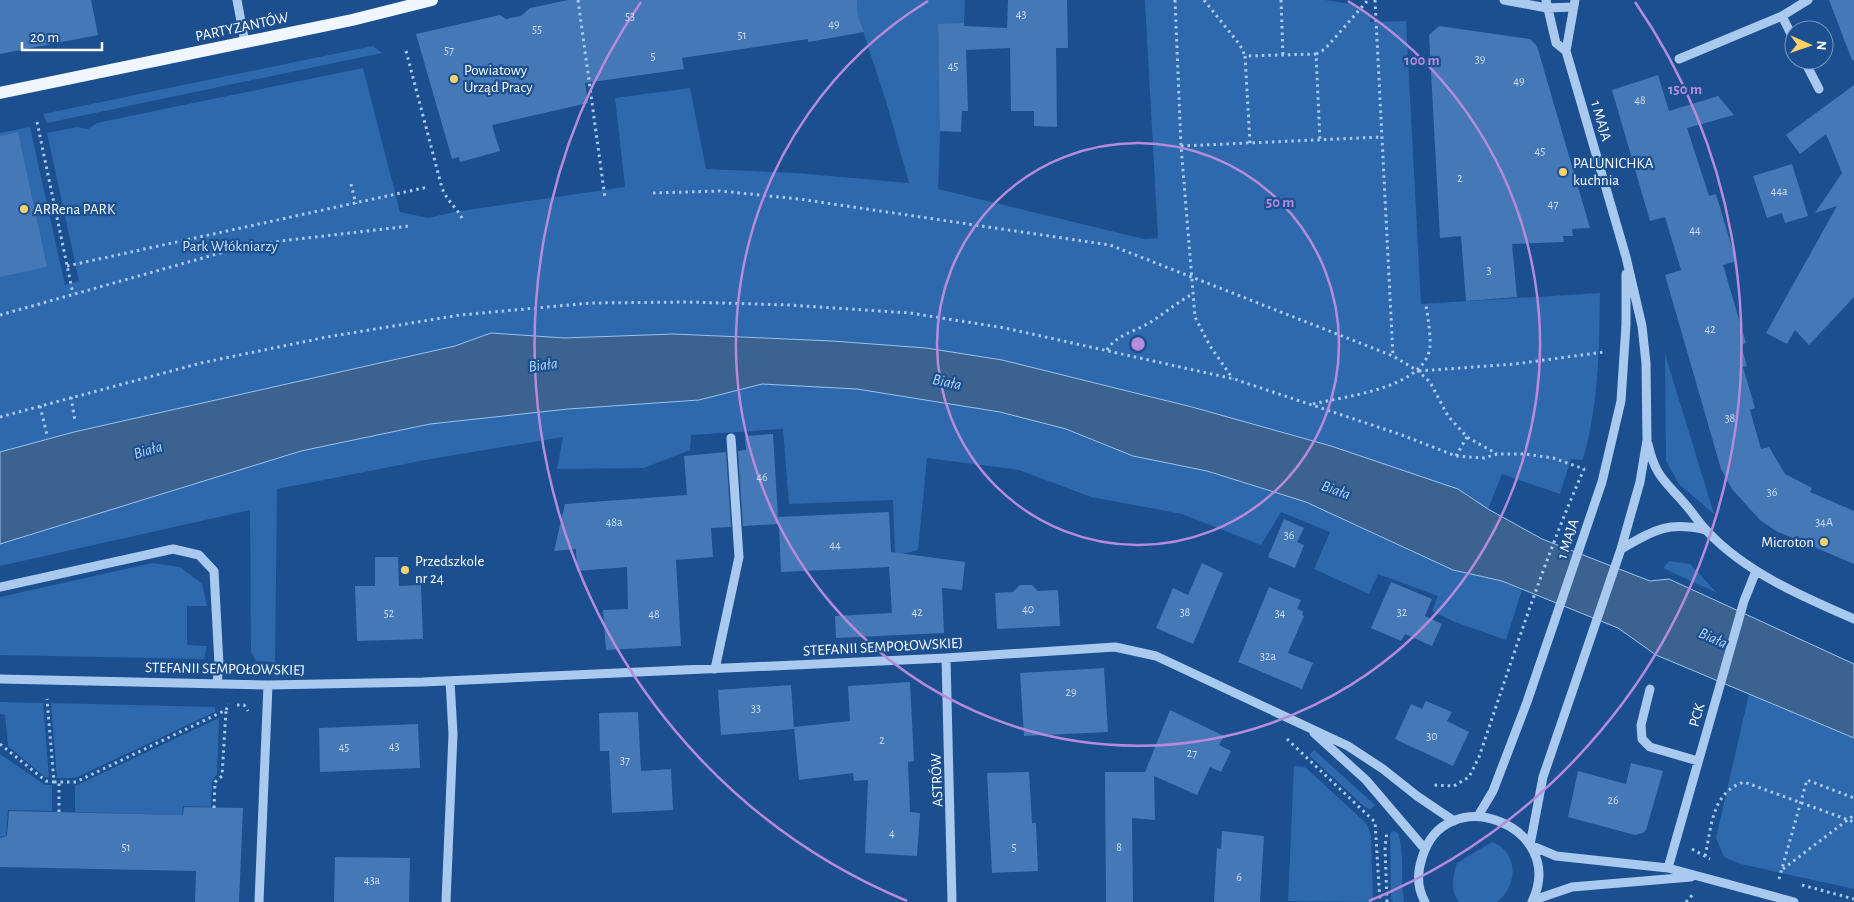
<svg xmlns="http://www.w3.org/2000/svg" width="1854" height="902" viewBox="0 0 1854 902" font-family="'Alegreya Sans',sans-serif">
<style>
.green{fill:#2e69ad}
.water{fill:#3c6290;stroke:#9cc4f0}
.building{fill:#4478b7}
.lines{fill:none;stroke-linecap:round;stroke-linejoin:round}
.path{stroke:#a9c9ee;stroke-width:3;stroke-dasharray:2.5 4;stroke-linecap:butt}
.minor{stroke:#a9c9ee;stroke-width:9}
.major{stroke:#f0f6ff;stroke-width:12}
.ring{fill:none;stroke:#b68bdc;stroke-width:2.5}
.poi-dot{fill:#ffd166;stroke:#1b4f8f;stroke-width:2}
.labels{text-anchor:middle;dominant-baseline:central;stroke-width:4.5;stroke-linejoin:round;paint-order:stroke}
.number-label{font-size:12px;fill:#d0dded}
.street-label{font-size:15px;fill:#fff;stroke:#1b4f8f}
.poi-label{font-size:15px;fill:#fff;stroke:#1b4f8f;text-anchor:start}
.park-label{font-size:15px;fill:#cfe3fa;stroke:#1b4f8f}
.water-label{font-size:16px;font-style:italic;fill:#b5d3f5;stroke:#1b4f8f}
.centre{fill:#b68bdc;stroke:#1b4f8f;stroke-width:2.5}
.ring-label{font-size:15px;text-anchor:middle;font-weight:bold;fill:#b68bdc;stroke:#1b4f8f;stroke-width:4.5;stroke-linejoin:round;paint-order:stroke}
</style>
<rect width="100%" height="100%" fill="#1b4f8f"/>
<path class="green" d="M857,0H965L964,23L938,25L941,111L938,189L1144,239L1158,238L1145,0H1325L1353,4L1370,15V22L1406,21L1421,304L1600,293C1599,354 1599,401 1583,460L1571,459L1560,494L1502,474L1488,509L1458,489L1331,446L1192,407L1079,379L1002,360L926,348L777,338L674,334L564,338L491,333L455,346L74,432L0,452V133L30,127L65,285L79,281L47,133L77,127L88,129L97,123L363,68L400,212L428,218L454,212L625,187L615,98L690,88L706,169L796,173L909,183L886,101L858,16Z
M373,46L382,53L47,123L43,114Z
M1665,354L1714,514L1679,484L1666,461Z
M762,384L857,389L1000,412L1066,429L1133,456L1207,471L1306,502L1453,570L1502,581L1522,590L1506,640L1455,622L1432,611L1438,596L1378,574L1369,594L1314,569L1330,532L1281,512L1261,545L1182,514L1091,497L1019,470L927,458L918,550L895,556L893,500L789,504L783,429L691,435L690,450L644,468L557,469L563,437L431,459L277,489L275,662L256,661L251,651L250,510L0,566V544L301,451L430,424L568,409L699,400Z
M1669,561L1690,564L1717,593L1663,568Z
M152,563L180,567L202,584L207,606H187V645L207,646L204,659L0,655V597Z
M1749,694L1854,738V889L1741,864L1724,857L1716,838Z
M0,702L43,703L49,777H45L8,746L5,715L0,714Z
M51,703L215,707V712L75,778H57Z
M219,718L217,774L212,781L211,807L183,806L182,815L75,812V786Z
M1314,750L1375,805L1371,809L1366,808L1309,755Z
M0,754L45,785H52V811L8,810L6,836L0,837Z
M1294,766L1305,767L1367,824L1371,836L1373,902L1288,901Z
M1393,831L1398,833C1405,855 1400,879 1404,902H1393L1391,899L1390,834Z
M1492,842C1519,852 1518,886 1497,902H1459C1450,891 1453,875 1457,863Z"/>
<path class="water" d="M491,333L564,338L674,334L832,341L926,348L1002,360L1192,407L1331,446L1458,489L1488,509L1542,539L1650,581L1669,579L1854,664V738L1656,655L1618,628L1502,581L1453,570L1306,502L1207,471L1133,456L1066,429L1000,412L857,389L762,384L699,400L568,409L430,424L301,451L0,544V452L74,432L455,346Z"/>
<path class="building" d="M0,0H91L98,35L0,54Z
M568,0H857L858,16L864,32L808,42V39L682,58L684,69L585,83L588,103L492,125L500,151L460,162L459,157L452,159L416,34L500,15L506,19L521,16L530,8Z
M1008,0H1067L1068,48H1056L1057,127L1034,126V111H1011L1010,48L966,50L968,111H962L961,132L940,131L938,24L964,23V26L1007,28Z
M1829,0H1854V60H1852Z
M1439,26L1530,39L1537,46L1590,228L1572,229L1573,236H1563L1564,242L1512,244L1517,297L1466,301L1461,236L1440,238L1429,35Z
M1658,75L1669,111L1718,96L1734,115L1687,128L1709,196L1716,194L1736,261L1723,265L1746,343L1741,345L1747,366L1743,367L1755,408L1750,410L1761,449L1769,447L1785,474L1812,488L1810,492L1854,511V564L1776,531L1760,520L1732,489L1721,469L1665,275L1681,270L1665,217L1650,221L1612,90Z
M1854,85V297L1809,345L1795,330L1787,344L1766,333L1837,206L1815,213L1842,173L1826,134L1800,154L1786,135Z
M18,132L47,267L0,277V136Z
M1792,164L1808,216L1785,223L1782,213L1767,218L1753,176Z
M773,434L778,517L889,512L891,552L965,562L962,590L942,588L944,633L836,638L835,616L892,613L889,567L781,572L779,524L743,526L738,451L746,450L745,436Z
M726,452L731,527L711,528L713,557L676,560L681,646L606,650L603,610L628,609L627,567L577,571L576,549L554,551L565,504L687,495L684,456Z
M1284,519L1304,528L1297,542L1304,545L1295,568L1268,557Z
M375,557H398L399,586L421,585L423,639L357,641L355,586H375Z
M1202,563L1223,573L1193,644L1156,628L1173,588L1188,595Z
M1391,582L1432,599L1425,616L1442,624L1432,646L1405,634L1401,641L1371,628Z
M1020,585H1032L1038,591L1058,590L1060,626L997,629L995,593L1013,592Z
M1269,587L1301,600L1297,609L1303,611L1302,615L1304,616L1288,653L1313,663L1302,689L1238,662Z
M1104,668L1108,732L1024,736L1020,673Z
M910,682L914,761L908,762L910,812L920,813L917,856L865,853L868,780L854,781L853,773L799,780L794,727L850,721L848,686Z
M791,685L794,729L721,735L718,690Z
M1426,701L1452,712L1447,721L1469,732L1453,766L1395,739L1411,704L1422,709Z
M1170,710L1224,736L1219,745L1231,751L1221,772L1210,767L1197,795L1154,776L1155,820L1132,818L1133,902H1106L1105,772H1145Z
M638,712L641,771L671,769L673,810L612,813L609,751H600L599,713Z
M418,724L420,768L320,772L319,728Z
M1631,763L1663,771L1646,830L1643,833L1635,835L1568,817L1578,771L1626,784Z
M1029,772L1032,823H1036L1038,871L992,873L987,773Z
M184,807L243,808L239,902H195L196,871L0,867V838L7,836L9,811L183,815Z
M1222,831L1264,836L1260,902H1214L1217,848L1221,849Z
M335,857L410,858L409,902H334Z"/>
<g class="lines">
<path class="path" d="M578,0L605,198
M1175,0L1181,146L1195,317L1210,346L1233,379
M1204,0L1240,45L1245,56
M1281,0L1283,55
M1375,0L1393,356
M406,51L442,188C447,201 456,207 462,218
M1316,54L1325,49L1368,0
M37,122L73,294
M1250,143L1245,56L1316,54L1320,141
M1181,146L1382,137
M351,184L356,204
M653,193L720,191L799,199L1110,245L1393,356L1418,371L1430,382L1448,416L1467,437L1497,454
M67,266L428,187
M0,315L224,252L281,241L409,226
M1107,350C1116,335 1134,332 1149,323C1164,314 1177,302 1193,294
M1419,371L1515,364L1604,352
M71,397L75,421
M1313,404C1346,396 1418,389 1429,352C1432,342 1428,317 1426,306
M40,406L47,435
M0,417L201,363L327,337L460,315L591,303L688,302L789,305L910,313L1005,328L1234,379L1399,434L1456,456L1484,458L1497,454H1525L1553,458L1584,469C1543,562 1512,660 1479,757L1469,777L1454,786L1433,785
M1456,456L1467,437
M237,705H244L248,711
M1287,739L1375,822L1380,902
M0,744L46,781L54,782L47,699
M54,782H76L226,710L229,704
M214,808L215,782L222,776L226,711
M59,812V782
M1692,849L1710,859
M1705,856C1712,826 1711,793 1744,782L1854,822
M1783,869L1854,815
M1779,879L1807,780L1854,798
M1802,885L1854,899
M1387,902L1385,847L1387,831
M1686,902L1694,893"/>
<path class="minor" d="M237,0L245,43
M1504,0L1547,8L1573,7
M1546,0L1556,43L1566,51
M1782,16L1794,40
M1679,59L1782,16L1808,0
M1804,60L1819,89
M1648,444C1655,476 1665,481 1685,504C1693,513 1699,523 1707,531C1745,572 1803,597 1854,619
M1621,549C1654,530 1667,521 1706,530
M0,587L173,549L199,555L214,571L219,664L217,684
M946,658L952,902
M715,669L739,557L731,438
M0,679L268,685L423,682L946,658L1115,647L1156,656L1348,746L1383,769L1417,796L1454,821
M1650,689L1641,725L1642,739L1650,747L1698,761
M1314,733L1366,780L1424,848
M1478,816L1493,791L1527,702L1602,482L1621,401L1626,325V274
M1530,845L1543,777L1621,549L1640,482L1647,440L1646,363L1642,326L1626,257L1566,51L1575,0
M1530,845L1556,856L1668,868L1794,902
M1668,868L1744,601L1756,571
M1534,900L1572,887L1691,877
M259,902L268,685
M446,902L453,734L450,681
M1425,902C1417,888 1417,873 1422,858C1445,778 1569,826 1532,902"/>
<path class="major" d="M0,93L352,20L432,0"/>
</g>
<g class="ring">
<circle cx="1138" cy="344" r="201"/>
<path d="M1348 1A402 402 0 1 1 928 1"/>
<path d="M907 901A603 603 0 0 1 641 2M1635 2A603 603 0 0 1 1369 901"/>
</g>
<g class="poi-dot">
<circle cx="454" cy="79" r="5"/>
<circle cx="1563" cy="172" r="5"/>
<circle cx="24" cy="209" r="5"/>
<circle cx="1824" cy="542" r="5"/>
<circle cx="405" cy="570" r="5"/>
</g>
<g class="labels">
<g class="number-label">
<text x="1021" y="14">43</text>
<text x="630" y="16">53</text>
<text x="834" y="24">49</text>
<text x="537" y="29">55</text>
<text x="742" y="35">51</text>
<text x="449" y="50">57</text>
<text x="653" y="56">5</text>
<text x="1480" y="59">39</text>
<text x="953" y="66">45</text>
<text x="1519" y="81">49</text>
<text x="1640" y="100">48</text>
<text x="1540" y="151">45</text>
<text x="1460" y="178">2</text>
<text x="1779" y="191">44a</text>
<text x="1553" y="204">47</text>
<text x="1695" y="230">44</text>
<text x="1489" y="270">3</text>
<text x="1710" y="329">42</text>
<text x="1730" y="418">38</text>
<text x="762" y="477">46</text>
<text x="1772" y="492">36</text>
<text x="614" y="522">48a</text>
<text x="1824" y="522">34A</text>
<text x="1289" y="535">36</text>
<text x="835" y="545">44</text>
<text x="1028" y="609">40</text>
<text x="917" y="612">42</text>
<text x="1185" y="612">38</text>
<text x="1402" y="612">32</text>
<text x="389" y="613">52</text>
<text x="1280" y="613">34</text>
<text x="654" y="614">48</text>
<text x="1268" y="656">32a</text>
<text x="1071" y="692">29</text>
<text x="756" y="708">33</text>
<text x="1432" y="736">30</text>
<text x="882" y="740">2</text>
<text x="394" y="746">43</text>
<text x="344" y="747">45</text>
<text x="1192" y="753">27</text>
<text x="625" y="760">37</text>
<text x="1613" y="800">26</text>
<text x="892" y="833">4</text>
<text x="126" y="847">51</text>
<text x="1014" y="847">5</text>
<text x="1119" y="847">8</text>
<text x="1239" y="877">6</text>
<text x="372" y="880">43a</text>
</g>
<g class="street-label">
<text transform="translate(242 27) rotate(-12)">PARTYZANTÓW</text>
<text transform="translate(1601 121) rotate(74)">1 MAJA</text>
<text transform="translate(1568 539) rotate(-72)">1 MAJA</text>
<text transform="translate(883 647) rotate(-3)">STEFANII SEMPOŁOWSKIEJ</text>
<text transform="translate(225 669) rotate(1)">STEFANII SEMPOŁOWSKIEJ</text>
<text transform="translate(1697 715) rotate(-74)">PCK</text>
<text transform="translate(937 780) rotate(-92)">ASTRÓW</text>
</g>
<g class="poi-label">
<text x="464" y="70">Powiatowy<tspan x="464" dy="17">Urząd Pracy</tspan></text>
<text x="1573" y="163">PALUNICHKA<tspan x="1573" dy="17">kuchnia</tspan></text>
<text x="34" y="209">ARRena PARK</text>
<text x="1814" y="542" text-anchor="end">Microton</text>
<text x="415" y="561">Przedszkole<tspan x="415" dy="17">nr 24</tspan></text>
</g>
<g class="park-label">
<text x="230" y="246">Park Włókniarzy</text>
</g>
<g class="water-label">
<text transform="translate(543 365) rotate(-7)">Biała</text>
<text transform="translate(947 382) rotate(12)">Biała</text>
<text transform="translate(148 450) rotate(-16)">Biała</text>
<text transform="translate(1336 490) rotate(20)">Biała</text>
<text transform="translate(1713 638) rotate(24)">Biała</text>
</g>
</g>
<circle cx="1138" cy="344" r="8" class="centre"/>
<g class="ring-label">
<text x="1422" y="65">100 m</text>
<text x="1685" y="94">150 m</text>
<text x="1280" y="207">50 m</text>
</g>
<g transform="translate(1809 45) rotate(92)"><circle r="24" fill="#1b4f8f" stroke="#7695bc"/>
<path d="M0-4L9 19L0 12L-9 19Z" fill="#ffd166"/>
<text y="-8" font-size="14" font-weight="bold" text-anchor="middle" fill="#ffffff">N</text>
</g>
<path d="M22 42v8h80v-8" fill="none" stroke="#ffffff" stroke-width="2.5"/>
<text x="30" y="42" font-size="15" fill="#ffffff" stroke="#1b4f8f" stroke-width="4" paint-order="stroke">20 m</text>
</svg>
